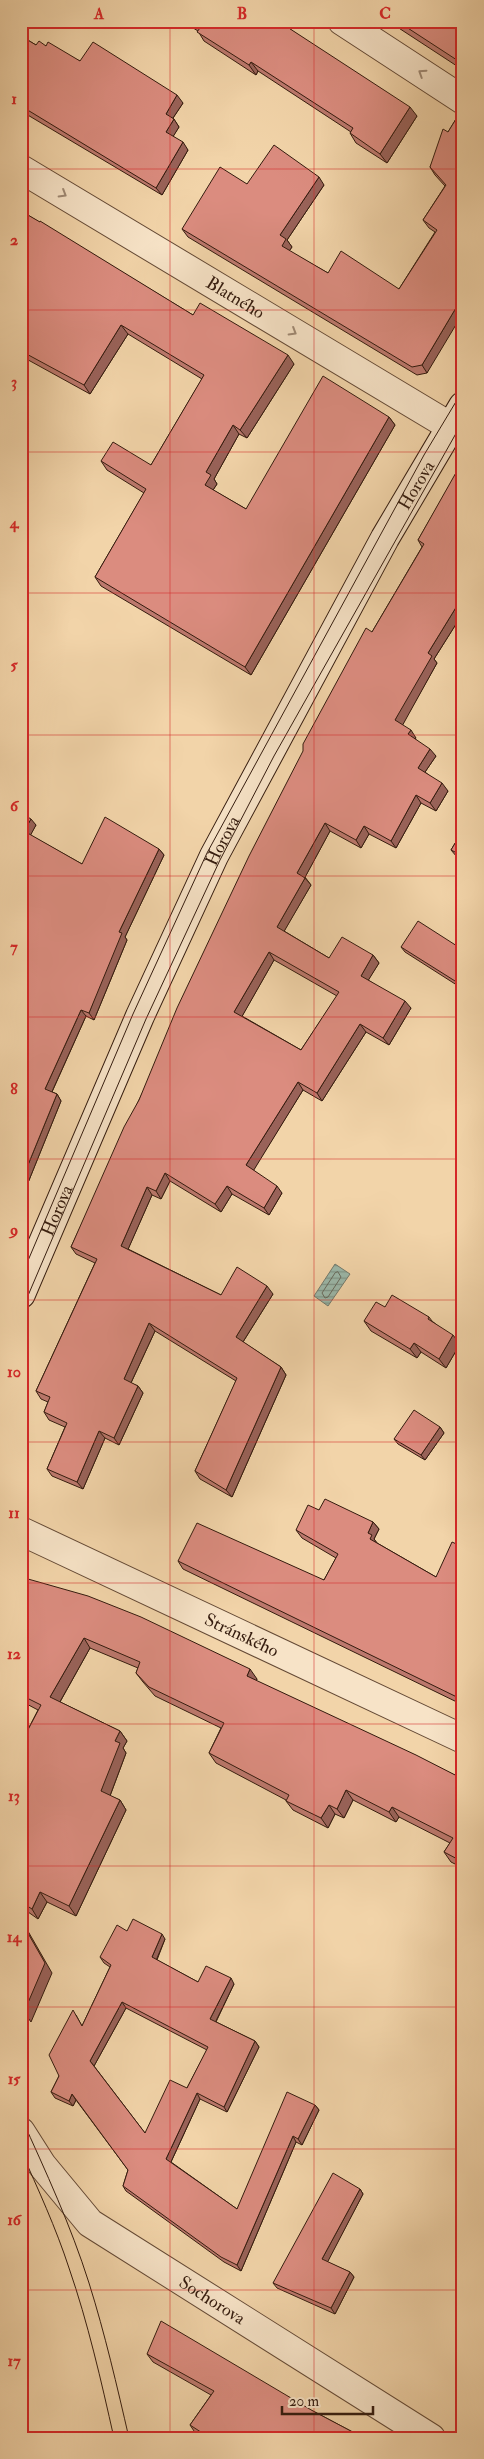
<svg xmlns="http://www.w3.org/2000/svg" width="484" height="2459" viewBox="0 0 484 2459" font-family="'IM FELL Double Pica',serif">
<style>
.water{fill:url(#water-rules);stroke:#72796c}
.lines{fill:none;stroke-linecap:round;stroke-linejoin:round}
.shore{stroke:#686a5c;stroke-width:1}
.street-casing{stroke:#644935;stroke-width:30}
.secondary-casing{stroke:#341b0e;stroke-width:30}
.street{stroke:#f7e3c7;stroke-width:28}
.secondary{stroke:#f7e3c7;stroke-width:28}
.tram{stroke:#341b0e;stroke-width:1}
.wall{fill:#bc786d;stroke:#341b0e;fill-rule:evenodd}
.shaded-wall{fill:#996259;stroke:#341b0e}
.building{fill:#db8c7f;stroke:#341b0e;fill-rule:evenodd}
.oneway{stroke:#9f8974}
.grid{fill:none;stroke:#d62828;stroke-width:1;stroke-opacity:0.55}
.labels{text-anchor:middle;dominant-baseline:central;stroke-width:4;stroke-linejoin:round;paint-order:stroke}
.street-label{font-size:18px;fill:#341b0e;stroke:#f7e3c7}
.neatline{fill:none;stroke:#d62828;stroke-width:2}
.grid-label{font-size:16px;text-anchor:middle;font-weight:bold;fill:#d62828}
</style>
<defs>
<pattern id="water-rules" width="6" height="5" patternUnits="userSpaceOnUse" patternTransform="scale(1.25)"><rect width="6" height="5" fill="#9bb8aa"/><path d="M0 2.5h6" fill="none" stroke="#7f9589"/></pattern>
</defs>
<rect width="100%" height="100%" fill="#f2d4a9"/>
<filter id="stains"><feTurbulence type="fractalNoise" baseFrequency=".004" numOctaves="4"/><feColorMatrix values="0 0 0 0 .2 0 0 0 0 .09 0 0 0 0 .02 0 0 0 .5 -.17"/></filter>
<radialGradient id="worn" r=".72"><stop offset=".6" stop-color="#630" stop-opacity="0"/><stop offset="1" stop-color="#630" stop-opacity=".3"/></radialGradient>
<path class="water" d="M335,1264L350,1274L328,1306L314,1296Z"/>
<g class="lines">
<path class="shore" d="M338,1272L341,1277L328,1297L325,1298L322,1293L335,1273Z"/>
<defs>
<g id="street">
<path d="M342,21L463,100"/>
<path id="s1" d="M21,169L463,434"/>
<path id="s2" d="M21,1531L463,1739"/>
<path id="s3" d="M21,2132L42,2165L90,2223L431,2438"/>
</g>
<g id="secondary">
<path id="s4" d="M21,1294L140,1016L214,856L385,538L463,406"/>
</g>
</defs>
<use href="#street" class="street-casing"/>
<use href="#secondary" class="secondary-casing"/>
<use href="#street" class="street"/>
<use href="#secondary" class="secondary"/>
<path class="tram" d="M21,1277L133,1014L207,853L424,455L463,390
M21,1312L146,1019L220,860L274,756L463,421
M21,2117C46,2172 71,2226 89,2283C105,2334 117,2386 129,2438
M21,2151C38,2189 56,2228 69,2268C88,2323 101,2380 114,2438"/>
</g>
<path class="wall" d="M182,21H278L417,116L387,163L356,143L350,133L351,132L258,71L256,75L204,41L198,31Z
M388,21H463V70Z
M21,36L36,45L46,46L80,61L183,103L173,118L179,127L173,136L188,150L162,195L21,111Z
M456,119L427,373L417,375L188,237L182,229L247,184L324,185L287,240L292,247L289,251L328,273L399,289L435,232L429,228L423,220L445,186L435,175L430,167L448,132Z
M21,211L193,315L294,364L247,438L239,434L214,479L217,484L213,490L246,509L389,417L395,425L251,675L101,586L95,577L144,493L107,470L101,461L151,465L202,379L128,334L90,394L21,356Z
M463,462V613L434,659L437,663L402,725L416,738L415,739L436,756L425,772L448,791L436,811L421,803L396,848L369,834L361,848L330,831L305,877L311,885L284,931L329,958L373,955L379,963L368,980L411,1008L389,1045L366,1032L322,1101L303,1090L253,1170L282,1193L269,1215L232,1194L221,1212L170,1181L161,1199L152,1195L128,1249L221,1295L273,1294L243,1342L281,1367L286,1375L232,1497L200,1479L195,1471L236,1381L155,1331L131,1383L138,1386L143,1393L119,1445L105,1438L83,1489L52,1476L47,1469L65,1427L49,1420L44,1412L48,1402L41,1399L36,1391L95,1263L76,1254L71,1247L139,1100L372,632L422,547L418,540ZM274,960L337,996L301,1050L242,1016Z
M21,813L36,825L30,835L82,864L159,849L164,855L125,937L127,940L94,1020L86,1016L52,1092L57,1094L61,1101L21,1200Z
M463,830V861L457,857L451,850Z
M463,941V989L405,952L401,947L457,946Z
M385,1307L429,1317L432,1321L460,1344L446,1368L421,1352L417,1358L371,1331L364,1321Z
M440,1427L444,1433L425,1460L398,1444L394,1439Z
M319,1510L373,1522L379,1529L374,1539L377,1543L436,1577L463,1547V1705L183,1569L178,1561L324,1580L336,1558L302,1538L296,1530Z
M21,1577L257,1679L256,1681L463,1779V1868L451,1862L444,1852L450,1843L399,1817L396,1822L353,1800L344,1818L335,1814L328,1828L293,1810L286,1801V1800L216,1763L209,1753L221,1728L155,1696L143,1682L136,1673L138,1668L90,1648L60,1702L120,1731L127,1741L123,1748L126,1753L110,1796L120,1800L126,1810L76,1916L47,1902L38,1919L21,1907V1743L38,1710L21,1701Z
M127,1931L165,1939L157,1960L198,1982L234,1984L216,2022L255,2041L259,2047L227,2112L200,2099L171,2162L237,2209L315,2105L319,2110L302,2145L296,2142L241,2271L224,2262L126,2191L123,2186L128,2170L76,2100L73,2106L55,2098L51,2092L59,2076L76,2015L82,2026L110,1967L104,1963L100,1957ZM126,2008L207,2050L187,2088L145,2133L94,2066Z
M360,2189L363,2194L327,2262L350,2272L354,2277L335,2314L277,2288L273,2283Z
M147,2354L313,2411L364,2438H202L196,2434L190,2425L211,2395L153,2362Z"/>
<path class="shaded-wall" d="M251,62L258,71L256,75L249,65Z
M177,95L183,103L171,121L166,114Z
M410,107L417,116L387,163L380,154Z
M174,119L179,127L171,140L166,132Z
M183,142L188,150L162,195L156,188Z
M319,177L324,185L287,240L292,247L287,254L282,246L280,235Z
M463,296V313L427,373L422,365Z
M121,325L128,334L90,394L84,385Z
M288,355L294,364L247,438L240,430Z
M389,417L395,425L251,675L245,667Z
M233,425L239,434L214,479L217,484L211,493L205,485L206,472Z
M463,596V613L434,659L437,663L401,728L395,720L428,653Z
M411,730L416,738L413,742L408,734Z
M430,749L436,756L423,775L418,768Z
M442,783L448,791L436,811L430,803Z
M416,795L421,803L396,848L391,841Z
M31,819L36,825L29,838L24,831Z
M325,823L330,831L303,881L297,873Z
M364,826L369,834L361,848L356,840Z
M159,849L164,855L125,937L127,940L94,1020L89,1013L119,932Z
M305,878L311,885L282,935L277,927Z
M269,952L274,960L240,1020L234,1012Z
M373,955L379,963L366,984L361,976Z
M405,1001L411,1008L389,1045L383,1038Z
M81,1010L86,1016L50,1096L45,1089Z
M360,1024L366,1032L322,1101L317,1093Z
M298,1082L303,1090L252,1173L246,1165Z
M57,1094L61,1101L21,1200V1182Z
M165,1173L170,1181L161,1199L156,1191Z
M227,1186L232,1194L221,1212L215,1204Z
M277,1186L282,1193L269,1215L264,1208Z
M147,1187L152,1195L126,1254L121,1246Z
M267,1286L273,1294L241,1345L236,1337Z
M149,1323L155,1331L129,1387L124,1379Z
M453,1335L460,1344L446,1368L439,1359Z
M414,1343L421,1352L417,1358L410,1349Z
M281,1367L286,1375L232,1497L226,1490Z
M138,1386L143,1393L119,1445L114,1438Z
M440,1427L444,1433L425,1460L421,1455Z
M99,1431L105,1438L83,1489L77,1482Z
M373,1522L379,1529L374,1539L377,1543L375,1547L370,1539L368,1533Z
M84,1638L90,1648L57,1707L50,1697Z
M250,1669L257,1679L254,1686L247,1676Z
M120,1731L127,1741L123,1748L126,1753L108,1801L101,1791L115,1741Z
M346,1790L353,1800L344,1818L337,1809Z
M120,1800L126,1810L76,1916L69,1906Z
M329,1805L335,1814L328,1828L321,1818Z
M392,1807L399,1817L396,1822L389,1812Z
M40,1892L47,1902L38,1919L32,1909Z
M21,1919L52,1973L31,2022L24,2012Z
M162,1934L165,1939L155,1963L152,1957Z
M231,1978L234,1984L214,2025L210,2019Z
M122,2002L126,2008L94,2066L90,2061Z
M255,2041L259,2047L227,2112L224,2107Z
M197,2093L200,2099L170,2164L166,2159Z
M72,2094L76,2100L73,2106L69,2101Z
M315,2105L319,2110L302,2145L298,2139Z
M293,2136L296,2142L241,2271L237,2265Z
M360,2189L363,2194L326,2265L322,2259Z
M350,2272L354,2277L335,2314L331,2308Z"/>
<path class="building" d="M190,21H278L410,107L380,154L350,133L353,128L251,62L249,65L197,32L200,28Z
M397,21H463V64Z
M21,36L36,45L39,41L46,46L48,42L80,61L93,42L177,95L166,114L174,119L166,132L183,142L156,188L21,106Z
M456,119L463,123V296L422,365L412,367L182,229L220,167L247,184L274,145L319,177L280,235L286,239L282,246L328,273L341,251L399,289L437,230L423,220L446,185L430,167L443,129L448,132Z
M21,211L40,222V221L193,315L200,303L288,355L240,430L233,425L206,472L211,475L205,485L246,509L323,376L389,417L245,667L95,577L146,489L101,461L113,442L151,465L204,375L121,325L84,385L21,351Z
M462,462L463,596L428,653L432,656L395,720L411,730L408,734L430,749L418,768L442,783L430,803L416,795L391,841L364,826L356,840L325,823L297,873L305,878L277,927L329,958L342,937L373,955L361,976L405,1001L383,1038L360,1024L317,1093L298,1082L246,1165L277,1186L264,1208L227,1186L215,1204L165,1173L156,1191L147,1187L121,1246L221,1295L237,1267L267,1286L236,1337L281,1367L226,1490L195,1471L237,1378L149,1323L124,1379L138,1386L114,1438L99,1431L77,1482L47,1469L67,1423L44,1412L50,1397L36,1391L97,1259L71,1247L124,1127L139,1100L177,1008L249,856L303,751V744L366,628L372,632L424,544L418,540ZM269,952L339,992L301,1050L234,1012Z
M21,813L31,819L24,831L82,864L105,817L159,849L119,932L122,933L89,1013L81,1010L45,1089L57,1094L21,1182Z
M463,830V856L451,850Z
M418,921L457,946L461,940L463,941V986L401,947Z
M392,1295L429,1317L428,1319L453,1335L439,1359L414,1343L410,1349L364,1321L376,1302L385,1307Z
M414,1410L440,1427L421,1455L394,1439Z
M325,1499L373,1522L368,1533L372,1535L370,1539L436,1577L452,1542L463,1547V1700L178,1561L197,1523L324,1580L338,1554L296,1530L308,1505L319,1510Z
M21,1577L88,1596L141,1617L250,1669L247,1676L416,1755L463,1779V1862L444,1852L453,1838L392,1807L389,1812L346,1790L337,1809L329,1805L321,1818L286,1801L289,1795L209,1753L224,1723L149,1687L136,1673L140,1662L84,1638L50,1697L120,1731L115,1741L120,1743L101,1791L120,1800L69,1906L40,1892L32,1909L21,1902V1743L41,1705L21,1695Z
M133,1919L162,1934L152,1957L198,1982L206,1966L231,1978L210,2019L255,2041L224,2107L197,2093L166,2159L237,2209L287,2092L315,2105L298,2139L293,2136L237,2265L221,2257L123,2186L128,2170L72,2094L69,2101L51,2092L59,2076L49,2055L73,2010L82,2026L111,1965L100,1957L117,1925L127,1931ZM122,2002L208,2047L187,2088L170,2080L145,2133L90,2061Z
M21,1921L45,1963L24,2012L21,2007Z
M333,2173L360,2189L322,2259L350,2272L331,2308L273,2283Z
M161,2321L313,2411L364,2438H210L190,2425L214,2391L147,2354Z"/>
<defs><path id="oneway-chevron" d="M-2-3.5L2.5 0L-2 3.5" fill="none" stroke-width="1.6" stroke-linecap="round" stroke-linejoin="round" transform="scale(1.25)"/></defs>
<g class="oneway">
<use href="#oneway-chevron" transform="translate(422 73) rotate(-147)"/>
<use href="#oneway-chevron" transform="translate(63 194) rotate(31)"/>
<use href="#oneway-chevron" transform="translate(293 332) rotate(31)"/>
</g>
<path class="grid" d="M170,21V2438M314,21V2438M21,169H463M21,310H463M21,452H463M21,593H463M21,735H463M21,876H463M21,1017H463M21,1159H463M21,1300H463M21,1442H463M21,1583H463M21,1724H463M21,1866H463M21,2007H463M21,2149H463M21,2290H463"/>
<g class="labels">
<g class="street-label">
<text stroke="none"><textPath href="#s1" startOffset="250">Blatného</textPath></text>
<text stroke="none"><textPath href="#s4" startOffset="901">Horova</textPath></text>
<text stroke="none"><textPath href="#s4" startOffset="496">Horova</textPath></text>
<text stroke="none"><textPath href="#s4" startOffset="91">Horova</textPath></text>
<text stroke="none"><textPath href="#s2" startOffset="244">Stránského</textPath></text>
<text stroke="none"><textPath href="#s3" startOffset="259">Sochorova</textPath></text>
</g>
</g>
<rect width="484" height="2459" fill="none" stroke="#f2d4a9" stroke-width="55"/>
<path d="M282 2406v8h91v-8" fill="none" stroke="#341b0e" stroke-width="2.5"/>
<text x="289" y="2406" font-size="15" fill="#341b0e" stroke="#f7e3c7" stroke-width="4" paint-order="stroke">20 m</text>
<rect x="28" y="28" width="428" height="2404" class="neatline"/>
<g class="grid-label">
<text x="99" y="19">A</text>
<text x="242" y="19">B</text>
<text x="385" y="19">C</text>
<text x="14" y="104">1</text>
<text x="14" y="245">2</text>
<text x="14" y="387">3</text>
<text x="14" y="528">4</text>
<text x="14" y="670">5</text>
<text x="14" y="811">6</text>
<text x="14" y="952">7</text>
<text x="14" y="1094">8</text>
<text x="14" y="1235">9</text>
<text x="14" y="1377">10</text>
<text x="14" y="1518">11</text>
<text x="14" y="1659">12</text>
<text x="14" y="1801">13</text>
<text x="14" y="1942">14</text>
<text x="14" y="2084">15</text>
<text x="14" y="2225">16</text>
<text x="14" y="2366">17</text>
</g>
<rect width="100%" height="100%" filter="url(#stains)"/>
<rect width="100%" height="100%" fill="url(#worn)"/>
</svg>
